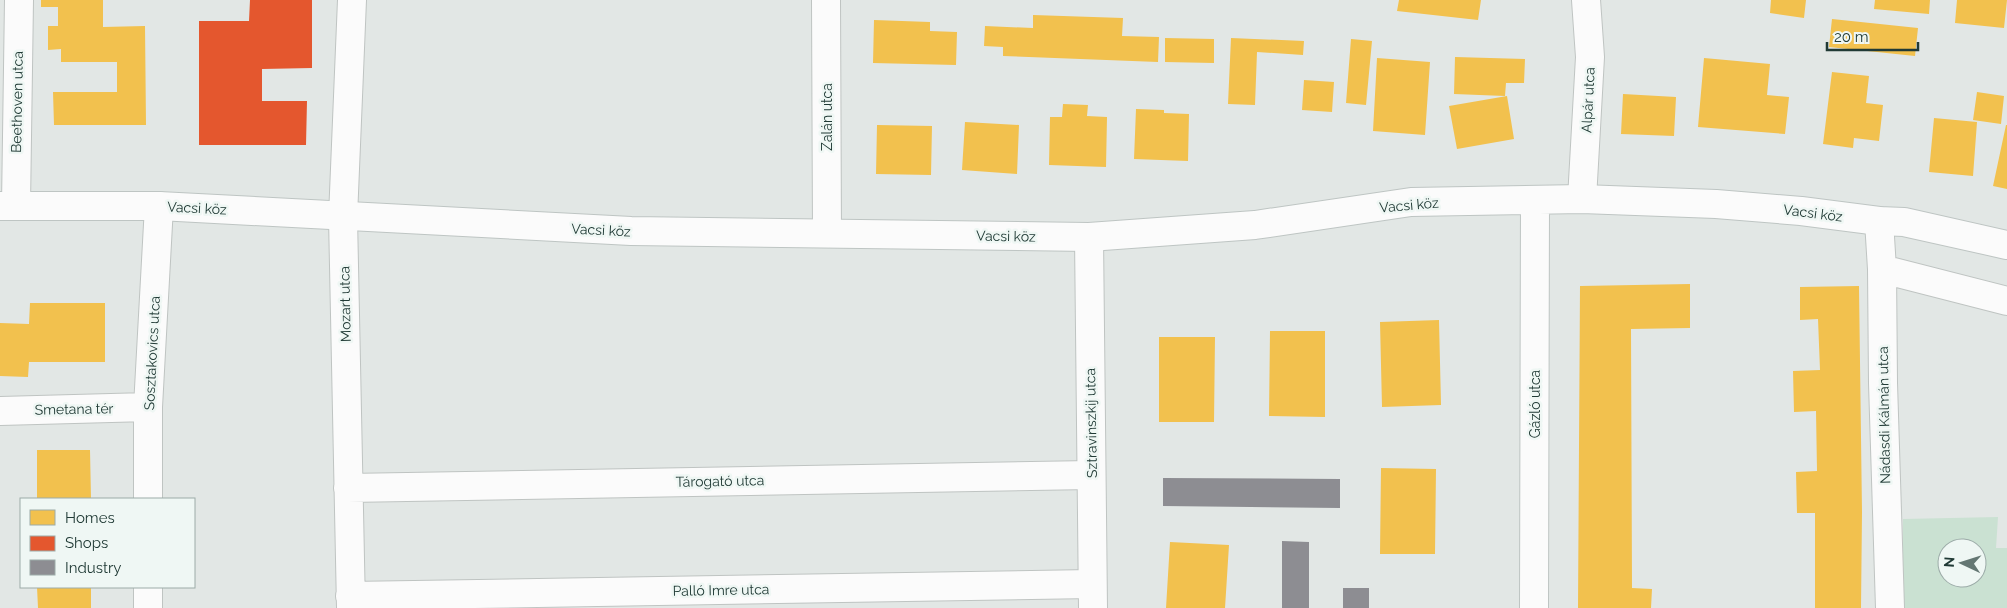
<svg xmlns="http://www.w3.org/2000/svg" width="2007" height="608" viewBox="0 0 2007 608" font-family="Raleway,sans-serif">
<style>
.green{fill:#cae1d2;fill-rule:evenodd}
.homes{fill:#f2c14e}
.shops{fill:#e4572e}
.industry{fill:#8d8d92}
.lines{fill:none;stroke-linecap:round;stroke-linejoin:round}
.street-casing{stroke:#bfc4c2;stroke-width:30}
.secondary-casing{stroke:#bec5c3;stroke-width:30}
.street{stroke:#fbfbfb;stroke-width:28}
.secondary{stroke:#fbfbfb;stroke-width:28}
.labels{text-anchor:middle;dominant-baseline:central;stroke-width:5;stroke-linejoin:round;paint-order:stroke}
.street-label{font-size:14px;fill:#203a35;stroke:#eff7f4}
</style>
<rect width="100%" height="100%" fill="#e2e7e5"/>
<path class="green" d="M1998,517L1996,548H2007V608H1903V519ZM1947,548H1977V578H1947Z"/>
<path class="homes" d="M41,0H103V27L145,26L146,125H54L53,92H117V62H61V49L48,50V26H58V7H41Z
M1399,0H1481L1478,20L1397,11Z
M1771,0H1806L1804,18L1770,13Z
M1875,0H1930L1929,14L1874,9Z
M1957,0H2007L2004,28L1955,23Z
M1033,15L1123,18L1122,36L1159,37L1158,62L1003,56V47L984,46L985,26L1033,28Z
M1832,19L1918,28L1915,56L1829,47Z
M874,20L930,22V31L957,32L956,65L873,63Z
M1165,38L1214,39V63L1165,62Z
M1231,38L1304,41L1303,55L1257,52L1255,105L1228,104Z
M1351,39L1372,41L1366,105L1346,103Z
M1455,57L1525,59L1524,83H1506L1505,96L1454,94Z
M1377,58L1430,62L1425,135L1373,131Z
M1704,58L1770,64L1767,95L1789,97L1785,134L1698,127Z
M1832,72L1869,76L1866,103L1883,105L1879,141L1854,138L1853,148L1823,144Z
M1304,80L1334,82L1332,112L1302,110Z
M1977,92L2004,96L2001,124L1973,120Z
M1623,94L1676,97L1674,136L1621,134Z
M1507,96L1514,139L1457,149L1449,106Z
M1063,104L1088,105L1087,116L1107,117L1106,167L1049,165L1050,117H1062Z
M1136,109L1164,110V113L1189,114L1188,161L1134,159Z
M1934,118L1977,122L1973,176L1929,172Z
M965,122L1019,125L1017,174L962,170Z
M877,125L932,126L931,175L876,174Z
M2006,125H2007V189L1993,186Z
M1690,284V328L1631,329L1632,588L1652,589L1651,608H1578L1580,286Z
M1859,286L1862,512L1861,608H1815V513H1797L1796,472L1817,471L1816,411L1794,412L1793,371L1820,370L1818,319L1800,320V287Z
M30,303H105V362H29L28,377L0,376V323L29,324Z
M1439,320L1441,405L1382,407L1380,322Z
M1270,331H1325V417L1269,416Z
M1159,337H1215L1214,422H1159Z
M37,450H90L91,499H37Z
M1381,468L1436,469L1435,554H1380Z
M1170,542L1229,545L1225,608H1166Z
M37,587H91V608H38Z"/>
<path class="shops" d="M250,0H312V68L262,69V101H307L306,145H199V21H249Z"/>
<path class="industry" d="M1163,478L1340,479V508L1163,506Z
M1282,541L1309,542V608H1282Z
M1343,588H1369V608H1343Z"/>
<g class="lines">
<defs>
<path id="street" d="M826,0L827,233
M1582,199L1590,57L1586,0
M16,205L19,0
M1879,221L1882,269L1883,383L1890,608
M1089,237L1093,608
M1882,269L2007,301
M0,411L148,407
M348,488L1091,475
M148,499V407L159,206
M350,596L1092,584
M148,608V587
M351,608L343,217L352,0"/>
<path id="secondary" d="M0,206H159L631,231L1089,237L1255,225L1411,202L1582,199L1716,204L1801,211L1879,221L1904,222L2007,245
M1534,608L1535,201"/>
</defs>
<use href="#street" class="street-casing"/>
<use href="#secondary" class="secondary-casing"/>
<use href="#street" class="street"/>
<use href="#secondary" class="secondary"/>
</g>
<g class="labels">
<g class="street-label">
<text transform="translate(1588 100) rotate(-87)">Alpár utca</text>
<text transform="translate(17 102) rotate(-89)">Beethoven utca</text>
<text transform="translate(827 117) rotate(-90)">Zalán utca</text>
<text transform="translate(1409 205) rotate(-5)">Vacsi köz</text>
<text transform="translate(197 208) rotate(3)">Vacsi köz</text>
<text transform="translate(1813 213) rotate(7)">Vacsi köz</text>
<text transform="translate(601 230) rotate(3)">Vacsi köz</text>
<text transform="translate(1006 236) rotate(1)">Vacsi köz</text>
<text transform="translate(345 304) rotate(-91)">Mozart utca</text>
<text transform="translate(152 353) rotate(-87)">Sosztakovics utca</text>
<text transform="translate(1535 404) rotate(-90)">Gázló utca</text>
<text transform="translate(74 409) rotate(-1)">Smetana tér</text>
<text transform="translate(1884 415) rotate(-91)">Nádasdi Kálmán utca</text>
<text transform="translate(1091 423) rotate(-91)">Sztravinszkij utca</text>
<text transform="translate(720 481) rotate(-1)">Tárogató utca</text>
<text transform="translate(721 590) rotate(-1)">Palló Imre utca</text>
</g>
</g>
<rect x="20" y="498" width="175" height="90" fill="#eff7f4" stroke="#9caba8"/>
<rect x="30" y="510" width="25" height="15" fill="#f2c14e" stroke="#9caba8"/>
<text x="65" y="523" font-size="15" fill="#203a35">Homes</text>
<rect x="30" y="536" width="25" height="15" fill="#e4572e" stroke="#9caba8"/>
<text x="65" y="548" font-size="15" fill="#203a35">Shops</text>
<rect x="30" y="560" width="25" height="15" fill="#8d8d92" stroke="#9caba8"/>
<text x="65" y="573" font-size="15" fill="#203a35">Industry</text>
<g transform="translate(1962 563) rotate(274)"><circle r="24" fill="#eff7f4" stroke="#9caba8"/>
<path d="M0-4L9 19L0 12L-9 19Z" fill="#647773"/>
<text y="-8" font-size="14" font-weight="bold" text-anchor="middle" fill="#203a35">N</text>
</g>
<path d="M1827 42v8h91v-8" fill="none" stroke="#203a35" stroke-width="2.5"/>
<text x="1834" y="42" font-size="15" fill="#203a35" stroke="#eff7f4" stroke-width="4" paint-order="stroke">20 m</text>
</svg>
